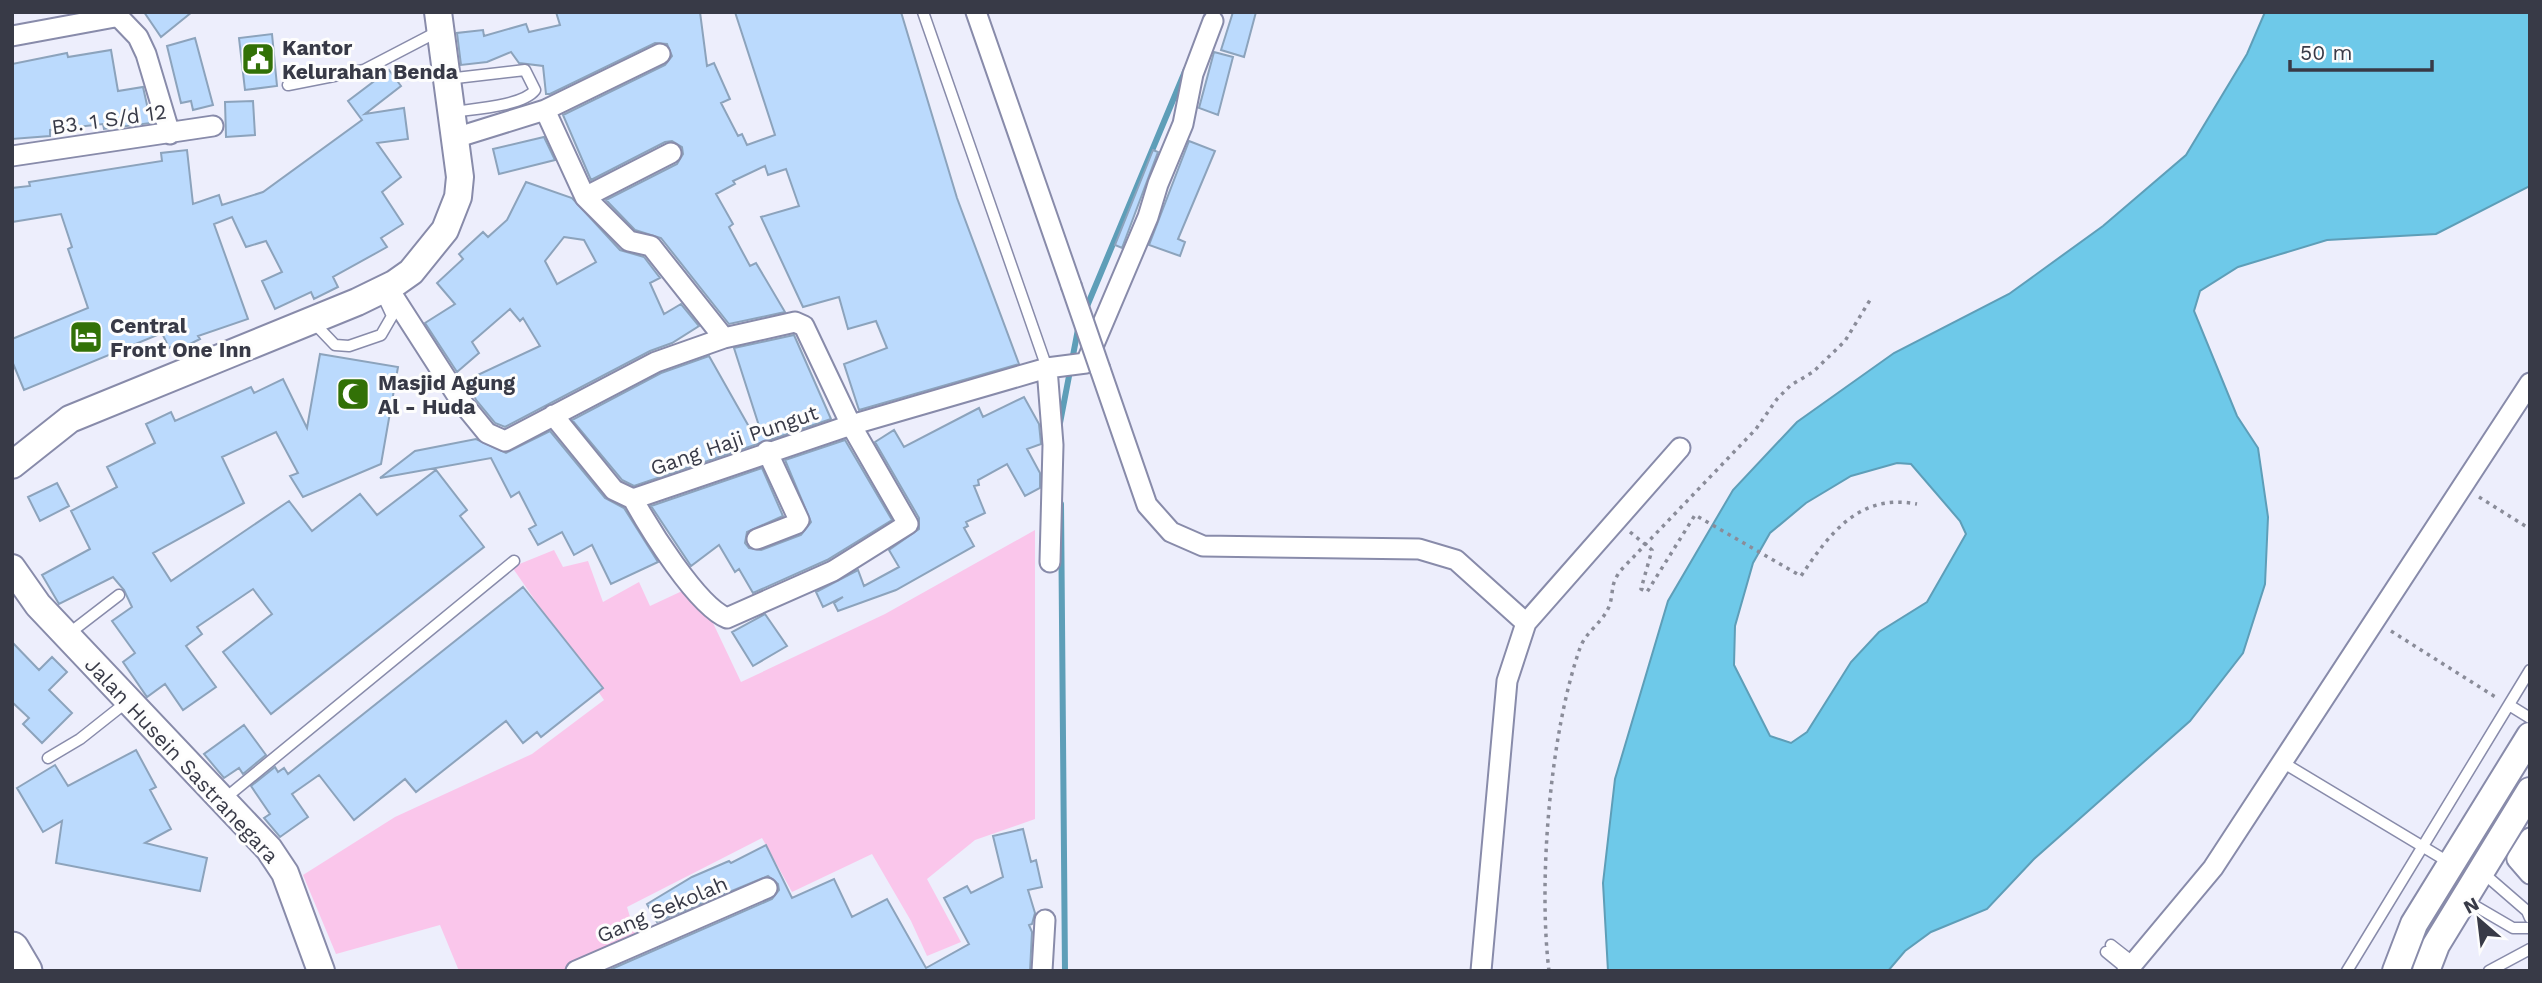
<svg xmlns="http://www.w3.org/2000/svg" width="2542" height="983" viewBox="0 0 2542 983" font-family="'Work Sans',sans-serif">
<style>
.green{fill:#fac6eb}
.water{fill:#6ec9e9;stroke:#5e9eb8;stroke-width:2;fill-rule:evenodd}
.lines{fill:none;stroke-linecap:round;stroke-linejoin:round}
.stream{stroke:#5e9eb8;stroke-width:6}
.building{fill:#bbdafd;stroke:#8ca3bc;stroke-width:2;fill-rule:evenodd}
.lane-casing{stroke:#888baa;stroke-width:13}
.street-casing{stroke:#888baa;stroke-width:23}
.secondary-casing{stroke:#888baa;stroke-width:30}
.highway-casing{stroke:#888baa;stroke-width:37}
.path{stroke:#8a8c99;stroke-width:3.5;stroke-dasharray:3.5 5;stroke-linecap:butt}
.lane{stroke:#fff;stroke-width:10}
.street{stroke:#fff;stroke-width:19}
.secondary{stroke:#fff;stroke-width:26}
.highway{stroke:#fff;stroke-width:33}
.street-bridge-casing{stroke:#888baa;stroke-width:23;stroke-linecap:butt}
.street-bridge{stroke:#fff;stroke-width:19}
.labels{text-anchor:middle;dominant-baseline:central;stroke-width:6;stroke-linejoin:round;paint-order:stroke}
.poi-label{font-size:21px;font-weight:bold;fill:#383a47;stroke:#fdfdfd;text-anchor:start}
.street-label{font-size:21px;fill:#383a47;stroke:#fdfdfd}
</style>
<rect width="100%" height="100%" fill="#edeefc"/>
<path class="green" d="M1035,530V819L975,840L927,879L961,942L927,956L911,921L872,854L792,892L762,838L627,907L638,943L562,971H459L440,925L336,954L303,875L395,817L532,754L604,700L512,567L554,550L563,567L588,561L603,602L639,582L650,606L695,585L741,682L885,614Z"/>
<path class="water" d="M2265,12H2530V186L2436,234L2327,240L2238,267L2200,291L2194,311L2237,416L2258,448L2268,517L2265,584L2243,653L2190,721L2034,859L1987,909L1931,932L1905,951L1888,971H1608L1603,883L1615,779L1668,601L1733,490L1797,422L1894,353L2009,294L2103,226L2186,155L2247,54ZM1897,463L1911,464L1960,521L1966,534L1927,602L1879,632L1851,662L1807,732L1791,743L1770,736L1734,665L1735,626L1753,563L1770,533L1806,503L1851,476Z"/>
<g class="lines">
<path class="stream" d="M1085,311L1186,69
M1060,423L1079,324
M1061,504L1065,971"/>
</g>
<path class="building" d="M144,12H192L161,37Z
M556,12H700L707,66L714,63L730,99L721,103L738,136L742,134L747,145L775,135L735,12H901L957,198L1019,364L859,410L844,364L887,348L876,321L848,329L839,297L803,307L761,217L799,206L786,169L768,175L765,166L733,181L735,184L716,194L733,224L729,227L750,266L756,263L785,312L729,324L661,238L635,230L606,200L677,164L683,154L682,147L672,141L665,142L591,180L563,115L665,65L672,56L667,44L655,43L550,94H546L543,66L519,63L511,52L487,62L461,65L457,33L483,30L484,36L526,24L529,32L560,25Z
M1233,12H1256L1244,57L1221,50Z
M272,34L277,86L245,90L239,38Z
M195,38L213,105L193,110L191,101L181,103L167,46Z
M111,50L118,91L143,87L151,123L104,129L103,124L50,130V136L12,139V64L67,53L68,57Z
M1214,52L1233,57L1218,115L1199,108Z
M389,70L401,86L365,114L404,108L408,139L377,143L401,177L382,192L403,224L381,238L387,247L333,277L338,287L314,299L311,292L275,309L262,281L282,272L266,241L246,247L232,217L214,224L248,319L198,336L200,339L184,347L181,342L169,348L162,333L24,390L12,361V339L88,308L68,249L72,247L61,214L12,222V188L30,186L29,182L162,161L161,153L187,150L193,204L219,195L222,205L263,192L362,120L348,101Z
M253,101L255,135L226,137L225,102Z
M544,137L555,160L499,174L493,149Z
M1189,141L1215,151L1178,239L1185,242L1180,256L1149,245Z
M1153,150L1158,152L1122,248L1115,245Z
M526,182L572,198L620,250L644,257L660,278L650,283L664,314L681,304L699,326L672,343L650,351L505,427L495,423L476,400L467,380L540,346L523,318L520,321L510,309L472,342L479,353L457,372L425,323L455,304L437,283L463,259L459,254L483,232L488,237L507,220ZM564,237L584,240L596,262L557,284L545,261Z
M794,335L831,419L634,486L622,480L572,420L661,373L709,356L752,432L760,429L734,348Z
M320,354L398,367L381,464L303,497L290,476L298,473L276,432L222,457L244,503L153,553L171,581L289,501L312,531L360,494L377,515L436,470L467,510L460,516L484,547L271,714L223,652L272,614L253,589L197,627L202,634L186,646L216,687L183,710L165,684L147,697L123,662L135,653L112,621L132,607L124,590L113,577L59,604L42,575L90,549L71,511L117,487L107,467L155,443L146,424L171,412L175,421L251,387L254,393L283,379L307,428Z
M1024,397L1039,424L1041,444L1027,449L1040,473V488L1025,496L1007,464L978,480L979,485L974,486L985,513L966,522L968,526L964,528L974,546L896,590L838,611L834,603L843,597L823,607L816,592L858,570L864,586L899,567L889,550L919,529V518L875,442L894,430L904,447L979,408L983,417Z
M550,431L605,498L624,508L658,562L611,584L592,545L574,555L562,532L538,545L529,529L536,525L519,492L511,497L491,458L380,478L415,451L476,439L506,453Z
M845,440L892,520L827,560L753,593L739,569L735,572L719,545L691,566L651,506L762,468L783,516L747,532L745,543L749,548L761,550L801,535L811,522L785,460Z
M57,483L69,506L40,521L28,497Z
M523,587L603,688L541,737L537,732L523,743L506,721L416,792L405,779L354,820L319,775L292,794L308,817L280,837L264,818L270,814L251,786L275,767L278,772L284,768L288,774Z
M765,614L787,646L753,666L732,632Z
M12,642L39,670L52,657L67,672L49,690L72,713L42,743L23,724L29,718L12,702Z
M244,725L266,755L243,774L239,768L224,778L204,754Z
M136,750L156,787L150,790L171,829L145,843L207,858L200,891L56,863L62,821L43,832L17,788L55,765L68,786Z
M1023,829L1031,862L1036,860L1042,887L1028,890L1035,913L1032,924L1029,925L1032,932L1030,971H607L772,899L779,890L778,884L768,876L657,922L647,904L692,877L729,861L731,863L766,845L792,898L834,879L852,917L887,899L926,968L969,944L944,898L967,886L971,893L1003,877L993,836Z"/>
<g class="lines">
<defs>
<path id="lane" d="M923,12L1047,368
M447,79L525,70L535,90C523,106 473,109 453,112
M288,85L364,70L437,32
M314,323L335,345L349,346L381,335L392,316L385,301
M67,635L119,595
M2509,705L2530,718
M48,758L80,739L128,701
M2282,762L2450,863
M223,800L514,561
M2482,872L2527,911L2530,918
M2465,900L2513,928H2530
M2111,945L2134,963
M2106,952L2128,970
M2347,971L2530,670
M2489,971L2530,949"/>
<path id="street" d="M114,12L138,37L146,54L170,134
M976,12L1071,285
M12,36L115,17
M545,110L585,197L629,241L651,246L724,338
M455,138L545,110L660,54
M12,156L213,126
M585,197L671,153
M388,288L460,400L487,433L505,441L656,362L724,338L795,322L804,326L851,425L1047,368L1086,363L1148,217L1158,184L1183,124L1193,74L1213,21
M1047,368L1053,445L1050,562
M1100,369L1147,505L1171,532L1203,546L1419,549L1456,560L1526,623
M553,415L614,490L633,499L851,425L908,524L833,571L727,618C697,606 649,528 633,499
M757,539L796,524L799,520L767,451
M2530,838L2517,859L2530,874
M576,971L767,888
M1042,971L1045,920
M1481,971L1507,681L1526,623L1680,448
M2127,971L2213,868L2530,383"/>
<path id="secondary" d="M12,465L70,419L357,302L394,284L411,272L445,230L458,197L460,177L438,12
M12,568L38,605L269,849L285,873L321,971
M2396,971L2414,924L2530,736
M2426,971L2436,945L2530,791"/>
<path id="highway" d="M12,949L25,971"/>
</defs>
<use href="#lane" class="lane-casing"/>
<use href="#street" class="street-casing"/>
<use href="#secondary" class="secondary-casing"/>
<use href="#highway" class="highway-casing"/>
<path class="path" d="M2479,497L2530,529
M1630,532L1652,550L1641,589L1647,592L1695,515L1801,576C1830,533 1859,493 1917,504
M2391,631L2497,698
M1549,971C1538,881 1550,733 1580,648C1586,631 1604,622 1610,604C1614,589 1610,585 1621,570L1756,429L1777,399L1791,385L1813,372L1845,341L1870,300"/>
<use href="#lane" class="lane"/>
<use href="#street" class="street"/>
<use href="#secondary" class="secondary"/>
<use href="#highway" class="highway"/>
<defs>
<path id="street-bridge" d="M1071,285L1100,369"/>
</defs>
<use href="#street-bridge" class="street-bridge-casing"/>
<use href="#street-bridge" class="street-bridge"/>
</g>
<defs>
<symbol id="civic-square" viewBox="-11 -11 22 22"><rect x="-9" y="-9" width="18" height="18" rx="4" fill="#327107" stroke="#fdfdfd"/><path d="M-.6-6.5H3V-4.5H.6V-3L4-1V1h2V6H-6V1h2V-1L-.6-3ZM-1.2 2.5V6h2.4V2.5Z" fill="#fff"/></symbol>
<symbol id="hotel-square" viewBox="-11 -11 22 22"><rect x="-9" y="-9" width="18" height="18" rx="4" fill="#327107" stroke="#fdfdfd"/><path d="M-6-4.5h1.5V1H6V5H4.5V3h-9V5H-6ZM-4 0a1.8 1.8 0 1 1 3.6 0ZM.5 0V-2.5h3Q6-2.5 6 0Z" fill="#fff"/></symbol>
<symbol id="mosque-square" viewBox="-11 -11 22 22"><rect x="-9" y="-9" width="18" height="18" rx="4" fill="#327107" stroke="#fdfdfd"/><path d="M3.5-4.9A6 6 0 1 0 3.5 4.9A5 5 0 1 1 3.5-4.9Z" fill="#fff"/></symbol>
</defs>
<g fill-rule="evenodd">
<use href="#civic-square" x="239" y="40" width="38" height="38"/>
<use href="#hotel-square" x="67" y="318" width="38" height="38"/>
<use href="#mosque-square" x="334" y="375" width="38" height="38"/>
</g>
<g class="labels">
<g class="poi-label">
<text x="282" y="47">Kantor<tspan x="282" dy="24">Kelurahan Benda</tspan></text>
<text x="110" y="325">Central<tspan x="110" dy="24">Front One Inn</tspan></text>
<text x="378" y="382">Masjid Agung<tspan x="378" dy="24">Al - Huda</tspan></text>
</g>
<g class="street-label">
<text transform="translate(109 119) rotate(-8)">B3. 1 S/d 12</text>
<text transform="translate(734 440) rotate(-19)">Gang Haji Pungut</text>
<text transform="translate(182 760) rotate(47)">Jalan Husein Sastranegara</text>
<text transform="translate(662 909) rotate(-23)">Gang Sekolah</text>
</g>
</g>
<rect width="2542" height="983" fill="none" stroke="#383a47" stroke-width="28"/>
<g transform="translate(2479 920) rotate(332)" stroke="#fdfdfd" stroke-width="5" paint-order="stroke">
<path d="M0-5L12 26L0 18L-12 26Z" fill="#383a47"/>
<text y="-10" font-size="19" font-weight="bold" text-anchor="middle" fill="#383a47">N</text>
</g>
<path d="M2290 60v10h142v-10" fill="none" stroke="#383a47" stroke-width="3.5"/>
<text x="2300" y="60" font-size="21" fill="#383a47" stroke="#fdfdfd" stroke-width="5" paint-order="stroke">50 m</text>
</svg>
